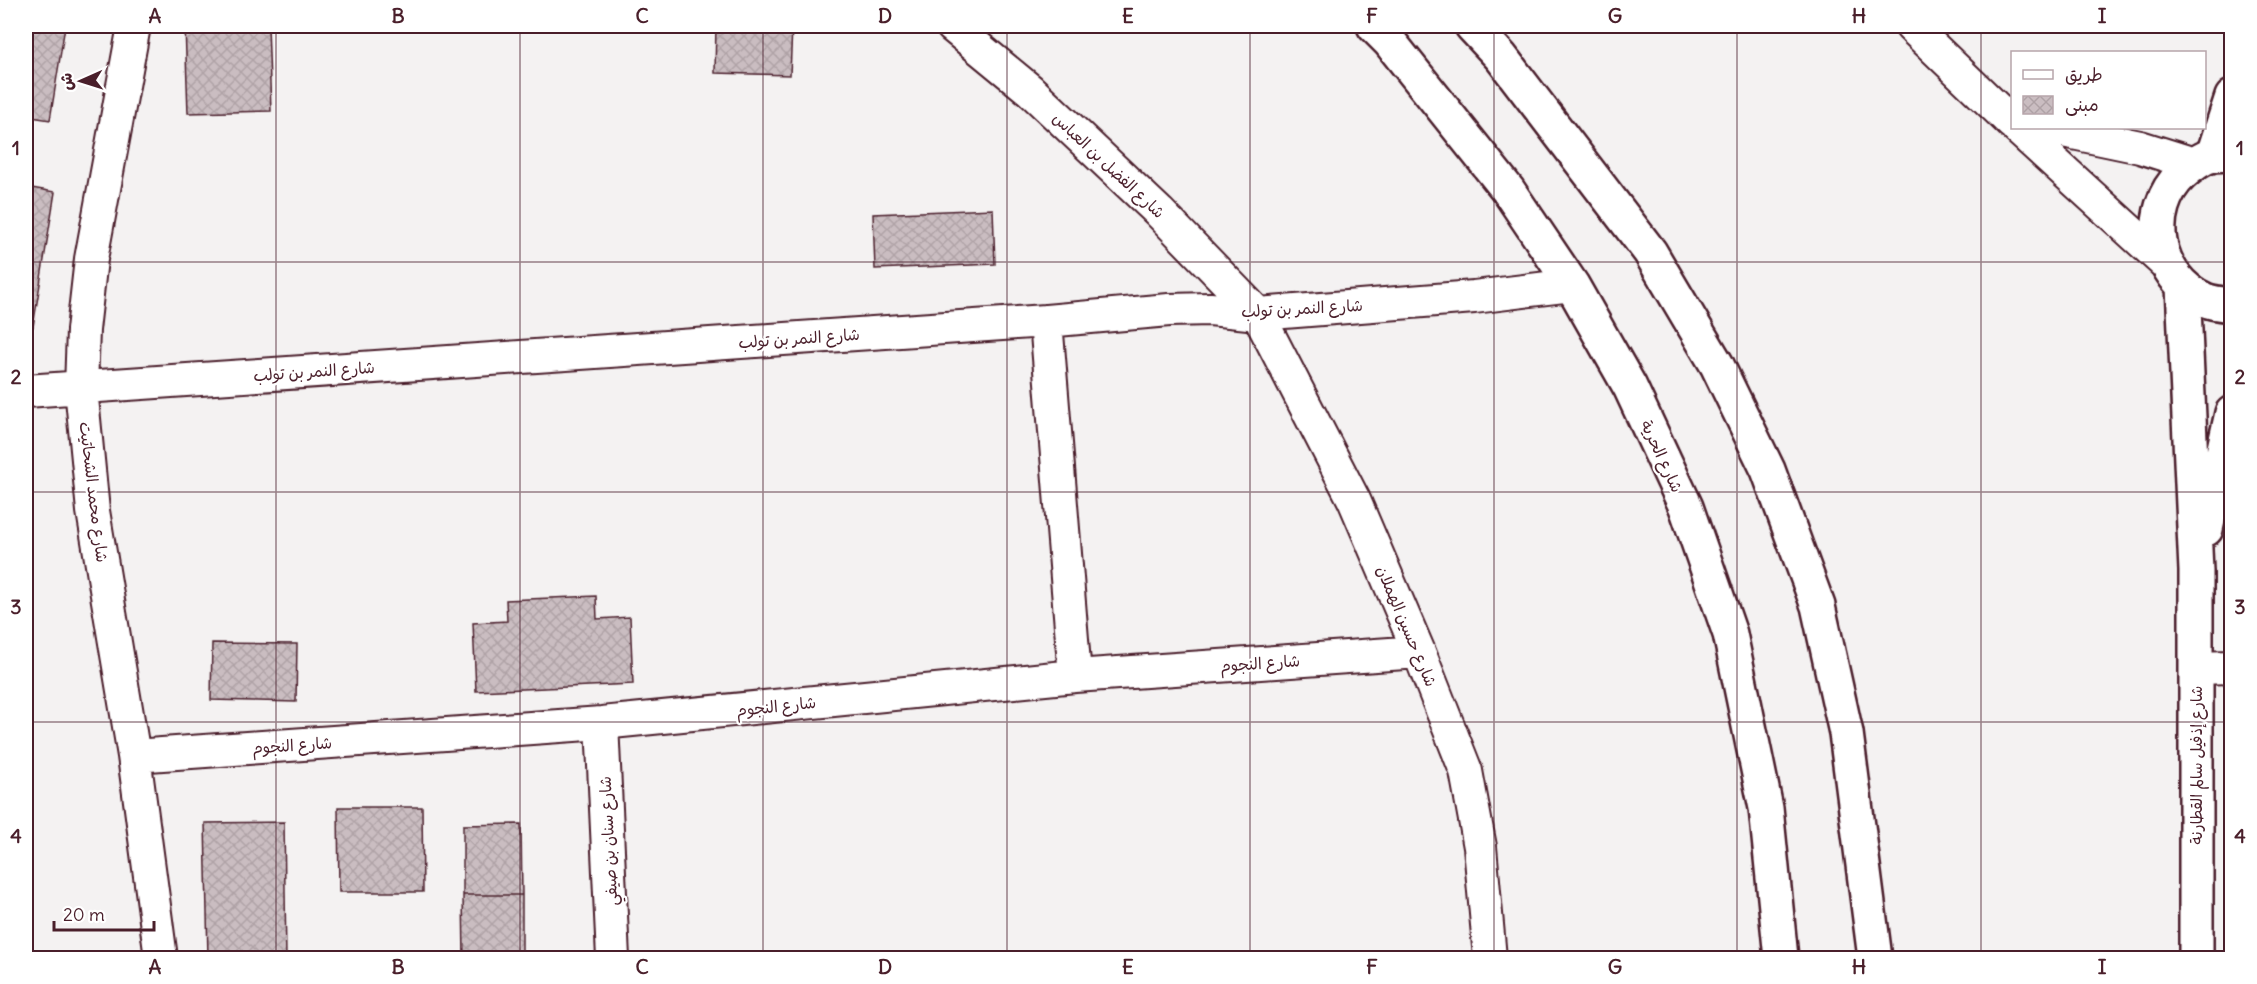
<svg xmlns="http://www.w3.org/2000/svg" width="2257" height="984" viewBox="0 0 2257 984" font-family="Delius,'Playpen Sans Arabic',sans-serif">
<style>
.building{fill:url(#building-cross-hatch);stroke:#4a1f2b;stroke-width:1.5}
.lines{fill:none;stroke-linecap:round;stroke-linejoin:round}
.street-casing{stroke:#4a1f2b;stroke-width:36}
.secondary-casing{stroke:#4a1f2b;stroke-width:38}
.highway-casing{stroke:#4a1f2b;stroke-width:38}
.street{stroke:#fff;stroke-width:32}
.secondary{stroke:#fff;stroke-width:33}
.highway{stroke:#fff;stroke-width:33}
.grid{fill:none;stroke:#4a1f2b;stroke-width:1.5;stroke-opacity:0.55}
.labels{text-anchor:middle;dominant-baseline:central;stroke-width:4.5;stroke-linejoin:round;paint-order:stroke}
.street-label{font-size:16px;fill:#4a1f2b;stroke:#fff}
.neatline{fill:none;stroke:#4a1f2b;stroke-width:2}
.grid-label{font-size:20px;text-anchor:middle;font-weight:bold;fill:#4a1f2b}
</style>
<defs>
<pattern id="building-cross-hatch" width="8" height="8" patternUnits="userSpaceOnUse" patternTransform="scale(1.5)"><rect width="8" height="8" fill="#cabdc1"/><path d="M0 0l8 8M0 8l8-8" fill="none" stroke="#afa2a6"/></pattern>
</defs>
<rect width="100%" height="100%" fill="#f4f2f2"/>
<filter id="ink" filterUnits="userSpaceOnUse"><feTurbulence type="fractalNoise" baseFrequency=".0167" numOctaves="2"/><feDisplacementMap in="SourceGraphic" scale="12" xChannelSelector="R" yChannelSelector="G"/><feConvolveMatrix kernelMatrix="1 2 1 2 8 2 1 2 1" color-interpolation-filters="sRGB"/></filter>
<g filter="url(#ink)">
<path class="building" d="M26,26H65L50,120L26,116Z
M185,26H268L271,111L188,113Z
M716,26H792L790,75L715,73Z
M26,187L55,192L33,327L26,326Z
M993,209L995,264L875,269L873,214Z
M596,596L597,619L630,617L633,684L476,691L473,623L507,621L506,600Z
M212,643L297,644L296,702L211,700Z
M338,807H422L423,892H339Z
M284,822L286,958H208L205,823Z
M521,824L522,895H463V825Z
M463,895H522V958H464Z"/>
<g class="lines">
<defs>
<path id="street" d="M134,26L91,259L83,330L81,388L93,511L134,756L161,958
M952,26L1030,90L1159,212L1258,314L1354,500L1419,652L1466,771L1480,847L1490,958
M1911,26L2012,123
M2017,128L2166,264
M2049,128L2140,147L2194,164
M1046,321L1075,676
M26,391L1046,321L1169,310L1210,309L1258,314L1474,297L1572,285
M2196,668L2232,667
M602,723L613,958
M134,756L602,723L1075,676L1419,652"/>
<path id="secondary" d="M2232,154C2226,155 2219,154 2213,155C2201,158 2191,166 2182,174C2143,211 2155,278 2205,300C2212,303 2223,304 2232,305
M2213,155L2232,97
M2183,286L2196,571V958
M2206,529L2232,413"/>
<path id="highway" d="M1374,26L1389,41L1508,190L1572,285L1630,387L1686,507L1730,634L1766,808L1781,958
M1472,26L1501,57L1650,252L1717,365L1768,470L1818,606L1846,733L1875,958"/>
</defs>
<use href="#street" class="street-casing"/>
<use href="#secondary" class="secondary-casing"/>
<use href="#highway" class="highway-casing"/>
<use href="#street" class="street"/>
<use href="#secondary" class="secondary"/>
<use href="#highway" class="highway"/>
</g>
</g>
<path class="grid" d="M276,26V958M520,26V958M763,26V958M1007,26V958M1250,26V958M1494,26V958M1737,26V958M1981,26V958M26,262H2232M26,492H2232M26,722H2232"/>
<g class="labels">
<g class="street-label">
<text transform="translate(1109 165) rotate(43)">شارع الفضل بن العباس</text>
<text transform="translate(1302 308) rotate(-3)">شارع النمر بن تولب</text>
<text transform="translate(799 338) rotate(-4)">شارع النمر بن تولب</text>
<text transform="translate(314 371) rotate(-4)">شارع النمر بن تولب</text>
<text transform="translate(1662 456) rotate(65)">شارع الحرية</text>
<text transform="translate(94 492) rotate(83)">شارع محمد الشحاتيت</text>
<text transform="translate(1407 626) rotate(67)">شارع حسين الهملان</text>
<text transform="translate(1260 663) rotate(-4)">شارع النجوم</text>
<text transform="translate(776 706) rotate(-6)">شارع النجوم</text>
<text transform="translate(292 745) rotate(-4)">شارع النجوم</text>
<text transform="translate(2196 765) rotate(-90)">شارع إذفيل سالم القطارنة</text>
<text transform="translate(608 841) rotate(-93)">شارع سنان بن صيفي</text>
</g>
</g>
<rect width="2257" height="984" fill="none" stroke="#fff" stroke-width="66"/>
<rect x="2011" y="51" width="195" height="78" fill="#ffffff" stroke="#b7a5aa" stroke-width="1.5"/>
<rect x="2023" y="70" width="30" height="9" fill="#ffffff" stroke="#b7a5aa" stroke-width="1.5"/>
<text x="2065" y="81" font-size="18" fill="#4a1f2b">طريق</text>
<rect x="2023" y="96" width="30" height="18" fill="url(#building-cross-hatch)" stroke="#b7a5aa" stroke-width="1.5"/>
<text x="2065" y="111" font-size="18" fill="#4a1f2b">مبنى</text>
<g transform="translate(81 81) rotate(267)" stroke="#ffffff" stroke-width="4.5" paint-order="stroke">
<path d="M0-4.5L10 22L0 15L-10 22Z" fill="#4a1f2b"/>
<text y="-9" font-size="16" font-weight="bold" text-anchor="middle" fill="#4a1f2b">ش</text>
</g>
<path d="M54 921v9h100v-9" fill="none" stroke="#4a1f2b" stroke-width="3"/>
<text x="63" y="921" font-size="18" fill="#4a1f2b" stroke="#ffffff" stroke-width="4.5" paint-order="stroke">20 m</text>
<rect x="33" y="33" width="2191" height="918" class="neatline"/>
<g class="grid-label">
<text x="155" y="23">A</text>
<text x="398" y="23">B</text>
<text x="642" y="23">C</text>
<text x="885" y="23">D</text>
<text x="1128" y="23">E</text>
<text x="1372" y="23">F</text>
<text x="1615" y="23">G</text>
<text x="1859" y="23">H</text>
<text x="2102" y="23">I</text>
<text x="16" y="155">1</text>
<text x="2240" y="155">1</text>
<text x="16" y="384">2</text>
<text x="2240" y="384">2</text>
<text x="16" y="614">3</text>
<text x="2240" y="614">3</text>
<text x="16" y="843">4</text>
<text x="2240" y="843">4</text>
<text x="155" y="974">A</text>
<text x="398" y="974">B</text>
<text x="642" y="974">C</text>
<text x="885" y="974">D</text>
<text x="1128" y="974">E</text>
<text x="1372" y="974">F</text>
<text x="1615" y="974">G</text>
<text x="1859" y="974">H</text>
<text x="2102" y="974">I</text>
</g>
</svg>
